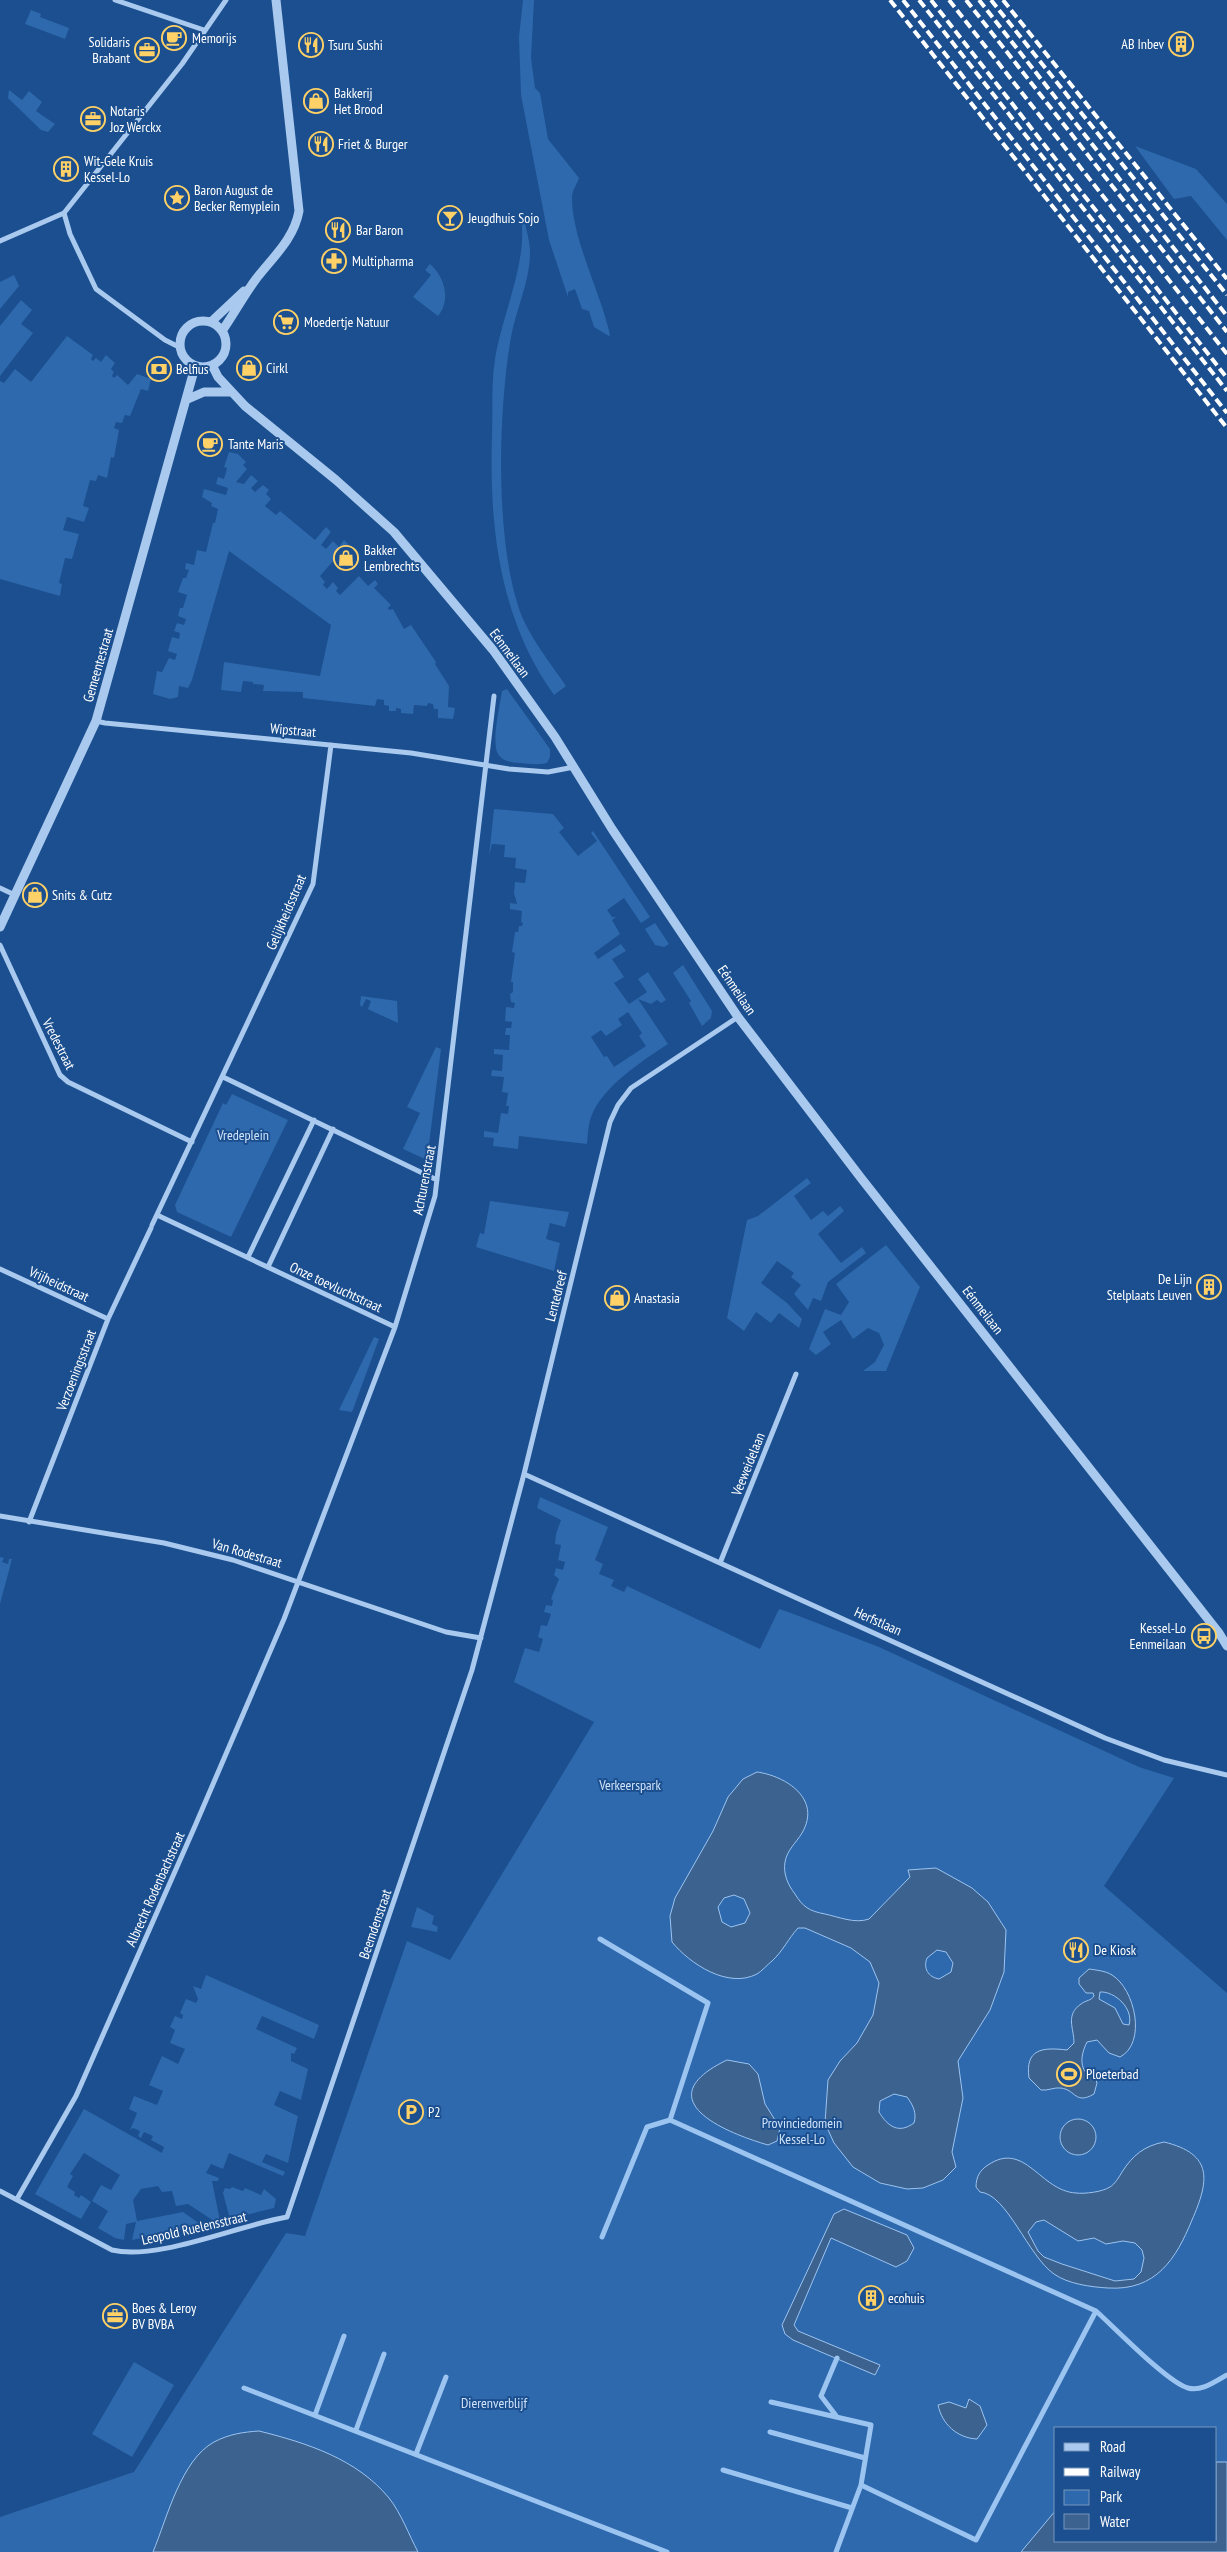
<svg xmlns="http://www.w3.org/2000/svg" width="1227" height="2552" viewBox="0 0 1227 2552" font-family="'PT Sans Narrow',sans-serif">
<style>
.green{fill:#2e69ad;fill-rule:evenodd}
.water{fill:#3c6290;stroke:#9cc4f0;fill-rule:evenodd}
.lines{fill:none;stroke-linecap:round;stroke-linejoin:round}
.stream{stroke:#9cc4f0;stroke-width:5}
.minor{stroke:#a9c9ee;stroke-width:5}
.tertiary{stroke:#a9c9ee;stroke-width:9}
.rail{stroke:#fff;stroke-width:4;stroke-dasharray:9 4;stroke-linecap:butt}
.labels{text-anchor:middle;dominant-baseline:central;stroke-width:4;stroke-linejoin:round;paint-order:stroke}
.poi-label{font-size:14px;fill:#fff;stroke:#1b4f8f;text-anchor:start}
.street-label{font-size:14px;fill:#fff;stroke:#1b4f8f}
.park-label{font-size:14px;fill:#cfe3fa;stroke:#1b4f8f}
</style>
<rect width="100%" height="100%" fill="#1b4f8f"/>
<path class="green" d="M523,0H534L531,58L535,88L540,93L548,139L579,178C577,184 573,189 572,196C571,237 601,293 610,335L609,336L594,327L589,311L582,309L575,289L568,292V297L549,240L521,95L519,37Z
M31,10L41,14L40,17L69,28L65,39L25,24Z
M9,90L22,100L29,91L42,102L36,111L55,124L48,132L41,130L8,98Z
M1135,146L1196,169L1227,204V240L1191,196L1174,199Z
M524,218C526,230 531,244 530,256C529,283 516,310 511,337C498,411 494,549 523,619C534,643 551,664 566,686L554,695C499,618 489,526 492,434C493,409 491,384 495,359C502,315 528,261 521,219Z
M430,264C445,277 451,300 438,316L413,297L431,275L425,270Z
M14,275L19,286L0,309V282Z
M21,300L32,310L21,324L33,333L0,376V326Z
M67,336L93,355L91,359L93,361L96,358L101,362L106,355L115,363L111,369L114,372L112,376L114,378L117,375L128,385L137,374L151,379L148,391L141,389L130,416L125,415L122,423L116,422L114,428L119,430L114,458L111,457L107,478L98,475L96,481L90,480L83,506L89,508L84,522L67,517L63,530L79,534L72,559L65,558L59,583L62,584L60,596L0,579V381L4,383L15,369L31,382Z
M229,452L238,454L246,462L243,465L247,469L236,482L244,484L251,475L258,481L251,488L255,492L263,485L269,490L266,494L271,499L265,506L276,515L280,511L315,540L326,527L331,532L321,545L326,549L333,541L339,547L344,540L348,544L320,576L325,582L323,585L327,589L333,582L338,588L336,591L340,595L359,576L368,586L375,580L378,584L374,588L391,605L388,608L389,610L393,609L404,629L411,625L436,662L435,664L449,686L448,707L455,708L453,719L438,718V709H434L433,704L428,703L427,706L414,705L413,714L401,713V709L396,708V711H389V706L384,705V700L377,699L375,706L303,698V692L263,691L264,685L253,684V682L243,681L241,692L221,690L224,662L320,676L331,625L229,551L192,680L188,688L179,686L178,697L170,699L153,694L157,671L162,672L169,658L175,660L177,654L168,651L172,637L179,639L180,633L174,631L177,623L184,625L186,619L178,616L180,608H183L187,595L178,592L183,578H186L189,570L185,569L186,563L194,565L197,550L206,552L213,523H215L218,509L211,506L212,503L202,497L204,489L226,495L228,488L216,484L218,477L224,479L227,468L224,467Z
M507,689L550,749V757L547,763C538,765 529,764 520,763C512,762 503,762 498,754C491,743 500,705 502,691Z
M494,809L553,814L564,828L559,832L578,856L597,841L591,833L593,831L650,917L641,923L624,898L607,910L612,917H616L612,920L620,934L594,953L598,959L621,944L626,951L612,959L624,977L614,983L629,1004L647,992L638,979L648,972L666,1000L661,1003L657,1000L651,1004L638,999L668,1044C642,1061 602,1087 591,1117C588,1125 588,1136 587,1144L519,1136L518,1149L493,1146L494,1138L484,1137V1131L498,1133L501,1113L508,1114L509,1106H506L508,1093L502,1092L504,1077L491,1076L492,1070L502,1071L503,1055L494,1054V1049L509,1050L510,1035H505L506,1028H511L512,1022L505,1021L506,1007L514,1008L515,1003L511,1002L510,994L513,992V982H511L515,953L512,952L515,932H518L519,926H522L523,923L521,922L522,911L510,909V903L517,904L514,893L515,882L525,883L527,870L515,868L516,858L504,857L505,845L492,844L489,856ZM628,1012L642,1033L639,1036L646,1046L614,1067L607,1056L604,1057L591,1037L601,1030L606,1036L622,1025L618,1019Z
M655,923L669,944L664,947L655,945L645,929Z
M683,965L712,1011L711,1018L702,1026L689,1003L691,1001L673,973Z
M361,996L397,1001L398,1023L363,1007L368,1009L371,1001L366,999L362,1007L360,1005Z
M436,1047L441,1049L427,1160L403,1149L420,1113L407,1107Z
M232,1094L288,1120L231,1237L177,1212L175,1205L223,1103L226,1105Z
M807,1178L811,1183L794,1196L811,1220L823,1211L828,1216L840,1206L844,1211L818,1234L841,1263L862,1247L866,1253L828,1282L821,1301L813,1298L808,1310L794,1294L801,1285L791,1277L794,1273L777,1261L761,1283L787,1303L802,1319L799,1328L779,1313L771,1323L756,1312L744,1331L727,1318L747,1220L758,1216Z
M490,1201L569,1212L565,1227L550,1223L546,1239L560,1243L554,1271L476,1247L480,1233L484,1234Z
M886,1245L920,1287L886,1371H863L875,1362L884,1345L879,1333L868,1328L853,1339L841,1320L823,1332L831,1344L816,1355L809,1349L825,1309L841,1315L849,1302L836,1284Z
M374,1337L379,1339L352,1412L339,1410Z
M540,1497L608,1527L595,1560L603,1564L599,1574L614,1580L611,1586L624,1592L627,1586L760,1649L779,1609L791,1613L879,1647L1139,1767L1174,1778L1104,1886L1227,1993V2552H0V2517L134,2472L286,2233L305,2236L407,1941L450,1960L594,1722L514,1682L525,1648L539,1652L543,1639L538,1637L541,1625L547,1626L551,1614L544,1612L546,1605L552,1606L553,1600L551,1599L559,1579L554,1575L556,1568L563,1570L565,1562L558,1560L561,1545L555,1544L556,1534L561,1520L537,1508ZM1056,2428H1216V2541H1056Z
M0,1557L4,1558L2,1562L8,1564L9,1559H12L0,1604Z
M417,1907L434,1916L432,1924L438,1927L437,1932L411,1927Z
M206,1975L319,2025L314,2039L262,2016L256,2029L297,2048L294,2054L291,2053V2061L308,2069L301,2100L280,2091L274,2105L298,2116L288,2163L266,2154L262,2162L285,2172L283,2176L229,2153L223,2169L211,2164L206,2173L219,2178L218,2181H212L220,2221L217,2223L188,2204L176,2206L172,2191L162,2192L158,2186L141,2189L133,2200L137,2221L183,2212L200,2224L199,2226L132,2240L136,2222L126,2224L124,2240L115,2238L98,2228L108,2211L92,2201L101,2185L111,2190L120,2175L84,2153L70,2174L73,2176L67,2187L75,2192L74,2195L79,2198L81,2195L91,2202L81,2219L35,2194L84,2109L162,2153L164,2147L151,2140L153,2136L144,2132L141,2138L138,2136L140,2131L133,2128L130,2130L137,2113L129,2109L134,2096L157,2105L163,2091L149,2085L162,2056L178,2064L185,2049L170,2043L175,2030L170,2027L175,2016L182,2019L183,2015L180,2013L186,1999L196,2003L198,1999L193,1986L201,1989Z
M232,2187L243,2191L245,2188L261,2195L264,2189L276,2199L274,2208L230,2219L223,2193L225,2188L230,2189Z
M134,2362L174,2385L132,2457L92,2434Z"/>
<path class="water" d="M757,1772C786,1776 822,1799 802,1833C796,1843 787,1850 785,1862C783,1874 788,1885 795,1894C803,1907 809,1911 825,1914C839,1917 855,1924 869,1919L910,1877L908,1870L936,1868L972,1888L988,1902L1006,1930L1004,1972L990,2010L958,2061L963,2098L952,2152L956,2167L943,2180L923,2188L907,2189L880,2183L853,2167L834,2143L825,2123L828,2080L840,2061L857,2043L873,2015L879,1983L870,1962L851,1948L805,1928H798C788,1939 783,1951 772,1961C767,1965 762,1971 757,1974C728,1989 690,1964 672,1942L670,1916L675,1898L713,1831L728,1797L743,1779ZM734,1895L744,1899L750,1913L745,1923L731,1927L722,1922L718,1907L724,1898ZM937,1950L946,1952L953,1963L951,1972L939,1979C928,1977 923,1968 927,1958ZM894,2094L907,2097C913,2105 917,2113 914,2123C899,2134 888,2127 879,2112L880,2101Z
M1089,1969C1096,1970 1106,1971 1112,1975C1135,1989 1147,2043 1120,2057L1109,2053L1097,2040L1087,2042C1082,2052 1079,2064 1086,2073L1094,2074L1097,2083L1094,2094C1075,2105 1076,2090 1061,2088C1054,2087 1048,2091 1041,2090L1029,2078C1025,2049 1042,2047 1067,2050L1074,2043C1074,2028 1065,2015 1081,2004C1086,2000 1091,2001 1094,1996L1093,1993H1086L1079,1984V1978ZM1100,1992C1115,1991 1134,2009 1129,2025L1123,2024L1115,2008L1099,1999Z
M727,2060L749,2064L758,2074L765,2104L780,2128L777,2141L768,2145C723,2132 646,2099 727,2060Z
M1060 2137a18 18 0 1 1 36 0a18 18 0 1 1-36 0Z
M1164,2142C1214,2154 1209,2181 1192,2220C1176,2259 1156,2291 1108,2288C1091,2287 1068,2284 1054,2274C1028,2256 1007,2194 980,2192L976,2187C976,2177 980,2170 988,2165C1025,2140 1040,2191 1076,2193C1085,2194 1102,2192 1110,2187C1115,2184 1119,2177 1122,2172C1133,2155 1144,2146 1164,2142ZM1044,2220L1078,2241L1094,2238L1106,2244L1123,2241L1135,2243L1142,2250L1144,2258L1141,2272L1134,2279L1115,2281L1062,2264L1044,2257L1038,2251L1028,2232L1036,2222Z
M844,2209L907,2235L914,2248L907,2261L896,2267L831,2238L794,2325L798,2331L880,2365L875,2375L793,2340L785,2334L782,2325L834,2214Z
M969,2399L980,2406L987,2425L977,2439C957,2438 942,2424 938,2405L949,2402L966,2408Z
M259,2431C307,2443 357,2459 389,2498C401,2513 409,2535 418,2552H153C167,2518 181,2460 214,2442C229,2434 244,2432 259,2431Z
M1216,2462H1227V2552H1021L1056,2510V2541H1216Z"/>
<g class="lines">
<path class="stream" d="M600,1939L708,2003L670,2120L1096,2311C1114,2327 1168,2383 1188,2388C1201,2392 1216,2381 1227,2375
M602,2237L647,2127L670,2120
M837,2358L821,2396L837,2417
M244,2388L667,2552
M771,2402L871,2425L861,2485
M315,2415L344,2336
M356,2430L384,2354
M770,2432L865,2458
M416,2454L446,2377
M723,2470L852,2508
M836,2552L861,2485L976,2540L1096,2311"/>
<path class="minor" d="M115,0L204,30
M64,213L70,234L96,289L165,340L179,347
M0,241L64,213L182,64L226,0
M96,721L105,723L411,753L509,769L548,772L574,767
M0,888L15,895
M0,945L60,1075L68,1082L192,1142
M223,1077L437,1180
M157,1215L395,1327
M152,1225L313,884L331,745
M248,1257L314,1120
M268,1267L333,1129
M0,1269L108,1319
M524,1474L1105,1738L1164,1760L1227,1775
M0,1516L164,1543L233,1560L446,1632L481,1638
M29,1522L108,1319L151,1228
M720,1563L796,1374
M0,2191L112,2250C157,2261 239,2225 287,2217L472,1670L524,1474L610,1122L618,1105L631,1088L738,1017
M17,2199L76,2096L195,1826L284,1619L395,1327L435,1196L494,696"/>
<path class="tertiary" d="M180 344a23 23 0 1 1 46 0a23 23 0 1 1-46 0Z
M211,322L244,291
M222,331C234,314 244,295 256,279C273,257 294,239 299,211L276,0
M212,365L218,377L245,406L336,480L394,532L493,650L555,737L612,829L738,1017L861,1178L1219,1633L1227,1646
M188,399L204,392H230
M0,927L96,721L195,367"/>
<path class="rail" d="M890,0L1227,428
M903,0L1227,413
M919,0L1227,391
M931,0L1227,378
M949,0L1227,354
M966,0L1227,332
M979,0L1227,316
M991,0L1227,295
M1003,0L1227,279"/>
</g>
<defs>
<symbol id="cafe-ring" viewBox="-11 -11 22 22"><circle r="9.5" fill="#1b4f8f" stroke="#ffd166" stroke-width="1.5"/><path d="M-5.5-4.5H6V0H3Q3 3.5 0 3.5H-2.5Q-5.5 3.5-5.5 0ZM3-3.2v2h1.7v-2ZM-6 4.5H4V6H-6Z" fill="#ffd166"/></symbol>
<symbol id="building-ring" viewBox="-11 -11 22 22"><circle r="9.5" fill="#1b4f8f" stroke="#ffd166" stroke-width="1.5"/><path d="M-4-6H4V6H1V3H-1V6H-4ZM-2.5-4.3h1.7v1.8h-1.7ZM.8-4.3h1.7v1.8H.8ZM-2.5-1h1.7V.8h-1.7ZM.8-1h1.7V.8H.8Z" fill="#ffd166"/></symbol>
<symbol id="restaurant-ring" viewBox="-11 -11 22 22"><circle r="9.5" fill="#1b4f8f" stroke="#ffd166" stroke-width="1.5"/><path d="M-5-6h1v4h1v-4h1v4h1v-4h1v5L-1.5 .5V6h-2V.5L-5-1ZM5-6V6H3V1.5H1.5Q1.5-4 5-6Z" fill="#ffd166"/></symbol>
<symbol id="office-ring" viewBox="-11 -11 22 22"><circle r="9.5" fill="#1b4f8f" stroke="#ffd166" stroke-width="1.5"/><path d="M-6-3h4V-5.5h4V-3h4V5H-6ZM-1-4.5V-3h2v-1.5ZM-6 0V1H6V0Z" fill="#ffd166"/></symbol>
<symbol id="shop-ring" viewBox="-11 -11 22 22"><circle r="9.5" fill="#1b4f8f" stroke="#ffd166" stroke-width="1.5"/><path d="M-5-2.5h2.3a2.7 3.5 0 0 1 5.4 0H5L5.5 6h-11ZM-1.5-2.5h3a1.5 2.3 0 0 0-3 0Z" fill="#ffd166"/></symbol>
<symbol id="sight-ring" viewBox="-11 -11 22 22"><circle r="9.5" fill="#1b4f8f" stroke="#ffd166" stroke-width="1.5"/><path d="M0-6L1.8-2.2L6-1.7L2.9 1.2L3.7 5.4L0 3.3L-3.7 5.4L-2.9 1.2L-6-1.7L-1.8-2.2Z" fill="#ffd166"/></symbol>
<symbol id="bar-ring" viewBox="-11 -11 22 22"><circle r="9.5" fill="#1b4f8f" stroke="#ffd166" stroke-width="1.5"/><path d="M-6-5H6L.8 .8V4.5H3.5V6h-7V4.5H-.8V.8Z" fill="#ffd166"/></symbol>
<symbol id="pharmacy-ring" viewBox="-11 -11 22 22"><circle r="9.5" fill="#1b4f8f" stroke="#ffd166" stroke-width="1.5"/><path d="M-2-6h4v4h4v4h-4v4h-4v-4h-4v-4h4Z" fill="#ffd166"/></symbol>
<symbol id="supermarket-ring" viewBox="-11 -11 22 22"><circle r="9.5" fill="#1b4f8f" stroke="#ffd166" stroke-width="1.5"/><path d="M-6-5.5h2.5l.6 2H6L4.5 2H-2.5L-4.4-4H-6ZM-1.5 3.2a1.3 1.3 0 1 0 .1 0ZM3 3.2a1.3 1.3 0 1 0 .1 0Z" fill="#ffd166"/></symbol>
<symbol id="bank-ring" viewBox="-11 -11 22 22"><circle r="9.5" fill="#1b4f8f" stroke="#ffd166" stroke-width="1.5"/><path d="M-6-4H6V4H-6ZM0-2.3a2.3 2.3 0 1 0 0 4.6a2.3 2.3 0 1 0 0-4.6Z" fill="#ffd166"/></symbol>
<symbol id="bus-ring" viewBox="-11 -11 22 22"><circle r="9.5" fill="#1b4f8f" stroke="#ffd166" stroke-width="1.5"/><path d="M-5-6H5V4H4V6H2V4H-2V6H-4V4H-5ZM-3.5-4V0h7V-4ZM-3.5 1.2v1.5H-2V1.2ZM2 1.2v1.5H3.5V1.2Z" fill="#ffd166"/></symbol>
<symbol id="stadium-ring" viewBox="-11 -11 22 22"><circle r="9.5" fill="#1b4f8f" stroke="#ffd166" stroke-width="1.5"/><path d="M0-5a6.5 5 0 1 0 0 10a6.5 5 0 1 0 0-10ZM-3.5-1.8h7v3.6h-7Z" fill="#ffd166"/></symbol>
<symbol id="parking-ring" viewBox="-11 -11 22 22"><circle r="9.5" fill="#1b4f8f" stroke="#ffd166" stroke-width="1.5"/><path d="M-3.5-5.5H1a3.5 3.5 0 0 1 0 7H-1V5.5H-3.5ZM-1-3.4V-.6H.8a1.4 1.4 0 0 0 0-2.8Z" fill="#ffd166"/></symbol>
</defs>
<g fill-rule="evenodd">
<use href="#cafe-ring" x="160" y="24" width="28" height="28"/>
<use href="#building-ring" x="1167" y="30" width="28" height="28"/>
<use href="#restaurant-ring" x="297" y="31" width="28" height="28"/>
<use href="#office-ring" x="133" y="36" width="28" height="28"/>
<use href="#shop-ring" x="302" y="87" width="28" height="28"/>
<use href="#office-ring" x="79" y="105" width="28" height="28"/>
<use href="#restaurant-ring" x="307" y="130" width="28" height="28"/>
<use href="#building-ring" x="52" y="155" width="28" height="28"/>
<use href="#sight-ring" x="163" y="184" width="28" height="28"/>
<use href="#bar-ring" x="436" y="204" width="28" height="28"/>
<use href="#restaurant-ring" x="324" y="216" width="28" height="28"/>
<use href="#pharmacy-ring" x="320" y="247" width="28" height="28"/>
<use href="#supermarket-ring" x="272" y="308" width="28" height="28"/>
<use href="#shop-ring" x="235" y="354" width="28" height="28"/>
<use href="#bank-ring" x="145" y="355" width="28" height="28"/>
<use href="#cafe-ring" x="196" y="430" width="28" height="28"/>
<use href="#shop-ring" x="332" y="544" width="28" height="28"/>
<use href="#shop-ring" x="21" y="881" width="28" height="28"/>
<use href="#building-ring" x="1195" y="1273" width="28" height="28"/>
<use href="#shop-ring" x="603" y="1284" width="28" height="28"/>
<use href="#bus-ring" x="1190" y="1622" width="28" height="28"/>
<use href="#restaurant-ring" x="1062" y="1936" width="28" height="28"/>
<use href="#stadium-ring" x="1055" y="2060" width="28" height="28"/>
<use href="#parking-ring" x="397" y="2098" width="28" height="28"/>
<use href="#building-ring" x="857" y="2284" width="28" height="28"/>
<use href="#office-ring" x="101" y="2302" width="28" height="28"/>
</g>
<g class="labels">
<g class="poi-label">
<text x="192" y="38">Memorijs</text>
<text x="130" y="42" text-anchor="end">Solidaris<tspan x="130" dy="16">Brabant</tspan></text>
<text x="1164" y="44" text-anchor="end">AB Inbev</text>
<text x="328" y="45">Tsuru Sushi</text>
<text x="334" y="93">Bakkerij<tspan x="334" dy="16">Het Brood</tspan></text>
<text x="110" y="111">Notaris<tspan x="110" dy="16">Joz Werckx</tspan></text>
<text x="338" y="144">Friet &amp; Burger</text>
<text x="84" y="161">Wit-Gele Kruis<tspan x="84" dy="16">Kessel-Lo</tspan></text>
<text x="194" y="190">Baron August de<tspan x="194" dy="16">Becker Remyplein</tspan></text>
<text x="468" y="218">Jeugdhuis Sojo</text>
<text x="356" y="230">Bar Baron</text>
<text x="352" y="261">Multipharma</text>
<text x="304" y="322">Moedertje Natuur</text>
<text x="266" y="368">Cirkl</text>
<text x="176" y="369">Belfius</text>
<text x="228" y="444">Tante Maris</text>
<text x="364" y="550">Bakker<tspan x="364" dy="16">Lembrechts</tspan></text>
<text x="52" y="895">Snits &amp; Cutz</text>
<text x="1192" y="1279" text-anchor="end">De Lijn<tspan x="1192" dy="16">Stelplaats Leuven</tspan></text>
<text x="634" y="1298">Anastasia</text>
<text x="1186" y="1628" text-anchor="end">Kessel-Lo<tspan x="1186" dy="16">Eenmeilaan</tspan></text>
<text x="1094" y="1950">De Kiosk</text>
<text x="1086" y="2074">Ploeterbad</text>
<text x="428" y="2112">P2</text>
<text x="888" y="2298">ecohuis</text>
<text x="132" y="2308">Boes &amp; Leroy<tspan x="132" dy="16">BV BVBA</tspan></text>
</g>
<g class="street-label">
<text transform="translate(510 653) rotate(53)">Eénmeilaan</text>
<text transform="translate(98 665) rotate(-74)">Gemeentestraat</text>
<text transform="translate(293 730) rotate(5)">Wipstraat</text>
<text transform="translate(286 912) rotate(-67)">Gelijkheidsstraat</text>
<text transform="translate(737 990) rotate(56)">Eénmeilaan</text>
<text transform="translate(59 1044) rotate(63)">Vredestraat</text>
<text transform="translate(424 1180) rotate(-79)">Achturenstraat</text>
<text transform="translate(59 1284) rotate(25)">Vrijheidstraat</text>
<text transform="translate(336 1287) rotate(25)">Onze toevluchtstraat</text>
<text transform="translate(556 1296) rotate(-76)">Lentedreef</text>
<text transform="translate(983 1310) rotate(52)">Eénmeilaan</text>
<text transform="translate(76 1370) rotate(-69)">Verzoeningsstraat</text>
<text transform="translate(748 1464) rotate(-68)">Veeweidelaan</text>
<text transform="translate(247 1553) rotate(16)">Van Rodestraat</text>
<text transform="translate(878 1621) rotate(24)">Herfstlaan</text>
<text transform="translate(155 1889) rotate(-66)">Albrecht Rodenbachstraat</text>
<text transform="translate(375 1924) rotate(-71)">Beemdenstraat</text>
<text transform="translate(194 2228) rotate(-13)">Leopold Ruelensstraat</text>
</g>
<g class="park-label">
<text x="243" y="1135">Vredeplein</text>
<text x="630" y="1785">Verkeerspark</text>
<text x="802" y="2123">Provinciedomein<tspan x="802" dy="16">Kessel-Lo</tspan></text>
<text x="494" y="2403">Dierenverblijf</text>
</g>
</g>
<rect x="1054" y="2427" width="162" height="115" fill="#1b4f8f" stroke="#7695bc"/>
<rect x="1064" y="2443" width="25" height="8" fill="#a9c9ee" stroke="#7695bc"/>
<text x="1100" y="2452" font-size="15" fill="#ffffff">Road</text>
<rect x="1064" y="2468" width="25" height="8" fill="#ffffff" stroke="#7695bc"/>
<text x="1100" y="2477" font-size="15" fill="#ffffff">Railway</text>
<rect x="1064" y="2490" width="25" height="15" fill="#2e69ad" stroke="#7695bc"/>
<text x="1100" y="2502" font-size="15" fill="#ffffff">Park</text>
<rect x="1064" y="2514" width="25" height="15" fill="#3c6290" stroke="#7695bc"/>
<text x="1100" y="2527" font-size="15" fill="#ffffff">Water</text>
</svg>
